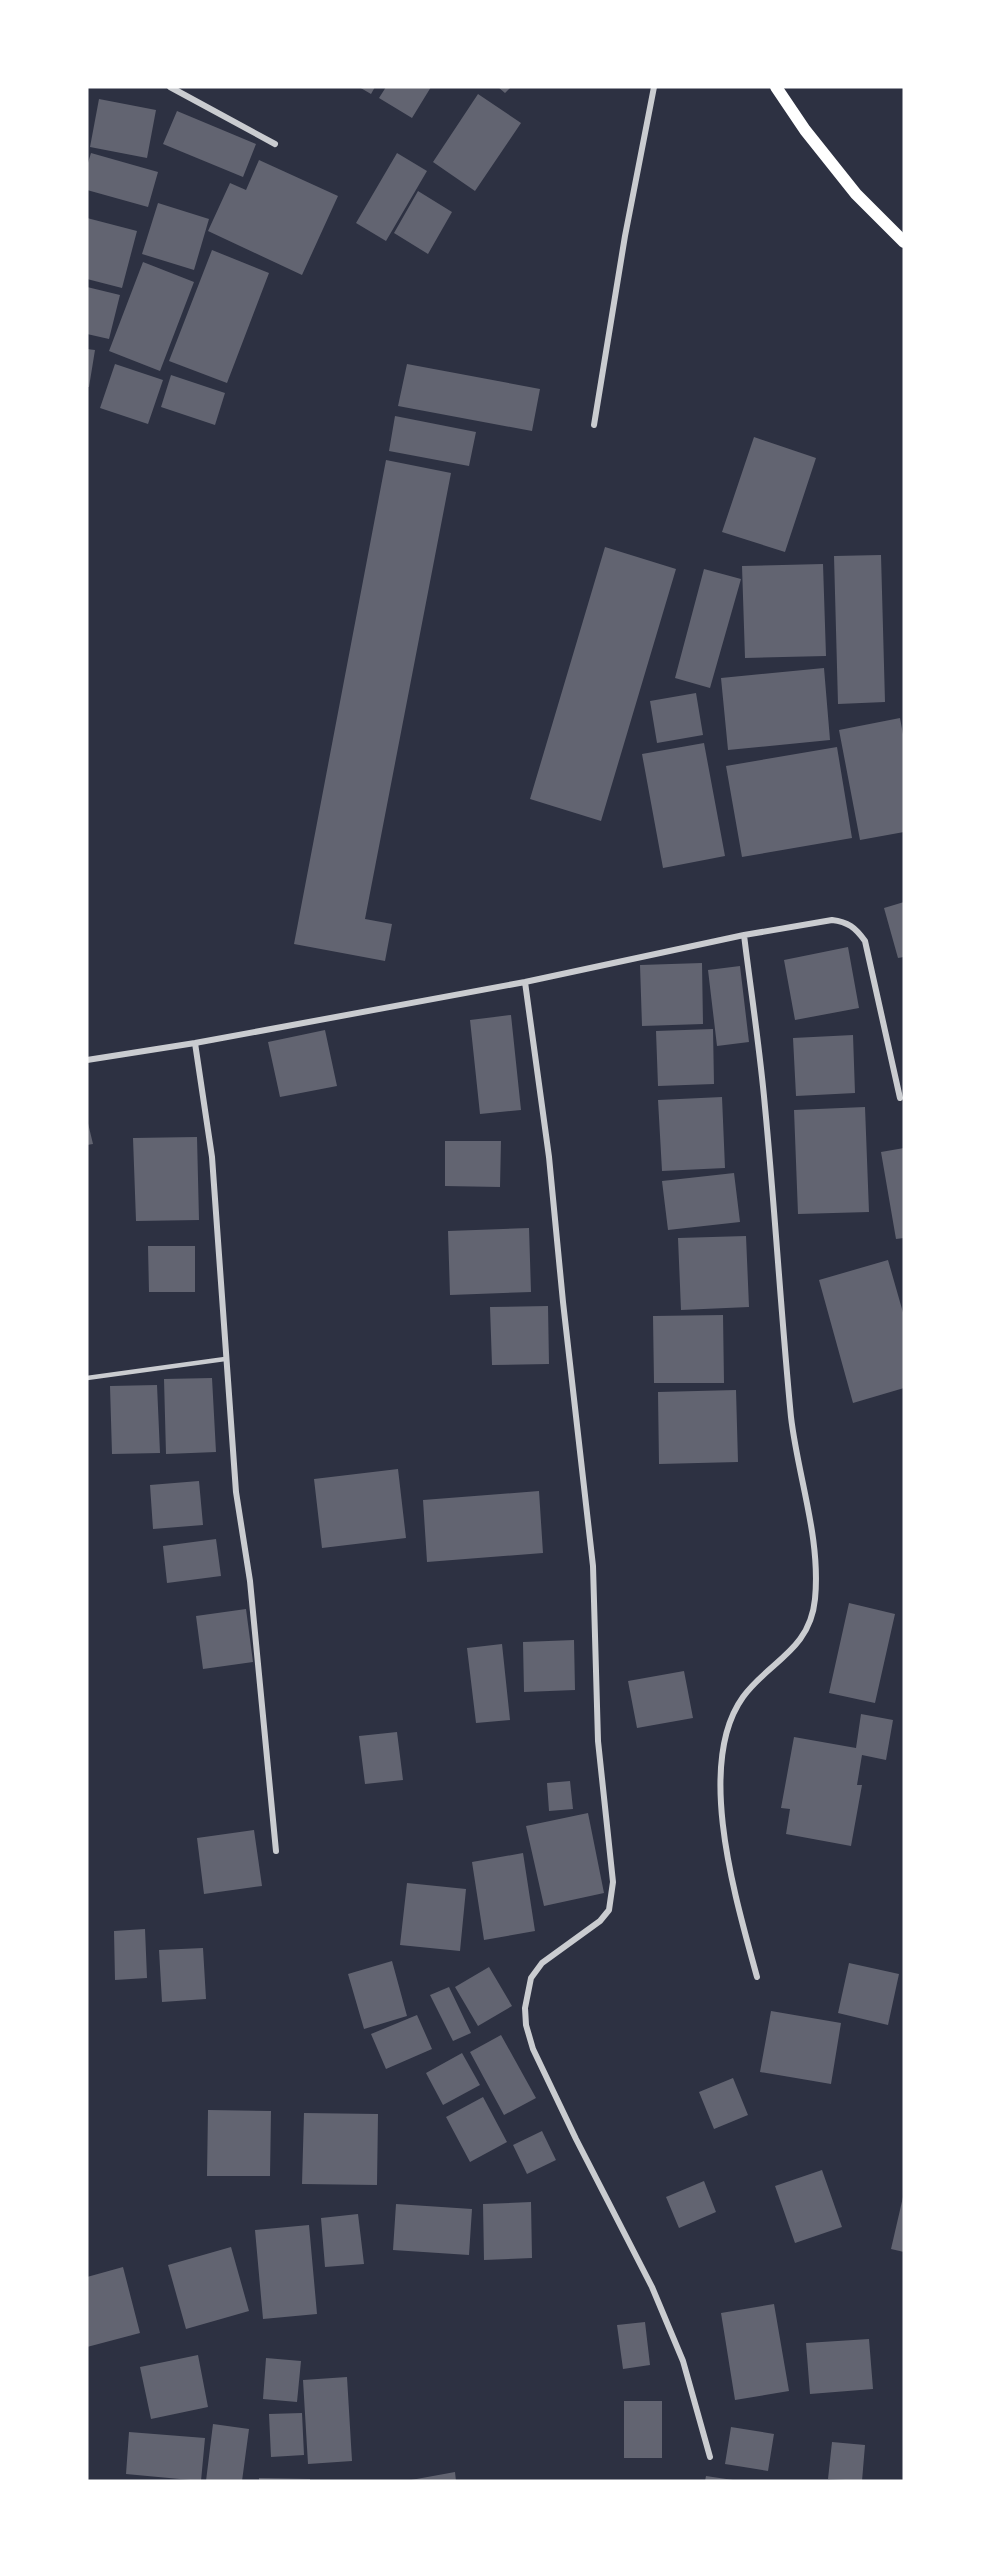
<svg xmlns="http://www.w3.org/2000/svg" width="991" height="2568" viewBox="0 0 991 2568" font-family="Merriweather,serif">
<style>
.building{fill:#626471}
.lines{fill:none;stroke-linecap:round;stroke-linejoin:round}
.service{stroke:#caccd0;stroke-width:4.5}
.minor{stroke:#caccd0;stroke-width:6}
.secondary{stroke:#fff;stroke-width:12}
</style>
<rect width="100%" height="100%" fill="#2d3142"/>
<path class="building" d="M359,87H375L371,94Z
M386,87H431L412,118L379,98Z
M498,87H511L505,93Z
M478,94L521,123L475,191L433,162Z
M99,99L156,110L147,158L90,147Z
M177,111L256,144L243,177L163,144Z
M91,153L158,172L148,207L87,190V166Z
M397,153L427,171L386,241L356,223Z
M259,160L338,196L302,275L208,231L230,183L246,190Z
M418,191L452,212L428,254L394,233Z
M158,203L209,219L194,270L142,254Z
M87,218L137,231L122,288L87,279Z
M212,250L269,273L227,383L169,361Z
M143,262L194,282L160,371L109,351Z
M87,287L120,295L109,339L87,334Z
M87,349L95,350L89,387H87Z
M115,364L163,380L148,424L100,408Z
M407,364L540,389L532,431L398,406Z
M171,375L225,393L215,425L161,407Z
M395,416L476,432L469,466L389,451Z
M754,437L816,458L785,552L722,532Z
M386,460L451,473L365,919L392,924L385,961L294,944Z
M605,547L676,569L601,821L530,799Z
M881,555L885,702L838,704L834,556Z
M823,564L826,656L745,658L742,566Z
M704,569L741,579L710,688L675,678Z
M824,668L830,740L728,750L721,678Z
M696,693L703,735L657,743L650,701Z
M900,718L904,740V832L860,840L839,730Z
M704,743L725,856L663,868L642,754Z
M837,747L852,838L742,857L726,766Z
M904,902V957L898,958L884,908Z
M848,947L859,1008L795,1020L784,960Z
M702,963L703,1024L642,1026L640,965Z
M740,966L749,1042L717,1046L708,970Z
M511,1015L521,1110L480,1114L470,1020Z
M713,1029L714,1084L658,1086L656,1031Z
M325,1030L337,1086L280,1097L268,1042Z
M853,1035L855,1093L796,1096L793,1038Z
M722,1097L725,1168L662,1171L658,1100Z
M865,1107L869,1212L798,1214L794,1110Z
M87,1119L93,1144L87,1145Z
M197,1137L199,1220L136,1221L133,1138Z
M445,1141H501L500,1187L445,1186Z
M904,1148V1238L896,1239L881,1152Z
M734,1173L740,1222L668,1230L662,1181Z
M529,1228L531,1292L450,1295L448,1231Z
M746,1236L749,1307L681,1310L678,1238Z
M148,1246H195V1292H149Z
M888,1260L904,1316V1388L853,1403L819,1280Z
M548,1306L549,1364L492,1365L490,1307Z
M723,1315L724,1383H654L653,1316Z
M212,1378L216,1452L166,1454L164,1379Z
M157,1385L160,1453L112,1454L110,1386Z
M736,1390L738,1462L659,1464L658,1392Z
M398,1469L406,1538L322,1548L314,1479Z
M199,1481L203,1525L153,1529L150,1485Z
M539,1491L543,1553L427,1562L423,1500Z
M216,1539L221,1576L167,1583L163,1546Z
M849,1603L895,1614L875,1703L829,1693Z
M246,1609L253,1662L203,1669L196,1616Z
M574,1640L575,1690L524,1692L523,1642Z
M502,1644L510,1720L476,1723L467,1648Z
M684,1671L693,1718L637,1728L628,1681Z
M861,1714L893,1720L886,1760L862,1755L857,1785H862L851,1846L786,1834L790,1809L781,1808L794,1737L856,1748Z
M397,1732L403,1780L365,1784L359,1736Z
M570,1781L573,1809L549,1811L547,1783Z
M588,1813L604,1893L544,1906L526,1826Z
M254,1830L262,1886L204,1894L197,1838Z
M523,1853L535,1931L484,1940L472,1862Z
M407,1883L466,1889L460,1951L400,1945Z
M145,1929L147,1978L115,1980L114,1931Z
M203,1948L206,1999L162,2002L159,1950Z
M392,1961L407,2016L364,2029L348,1974Z
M849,1963L899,1974L888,2025L838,2013Z
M489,1967L512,2006L478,2026L455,1987Z
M449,1987L471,2033L453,2041L430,1995Z
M771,2011L841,2023L831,2084L760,2072Z
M417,2015L432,2049L386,2069L371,2034Z
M501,2035L536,2098L504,2115L470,2052Z
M462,2053L480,2085L443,2105L426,2073Z
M733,2078L748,2115L714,2129L699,2092Z
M483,2097L507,2142L470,2162L446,2117Z
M208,2110L271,2111L270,2176H207Z
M304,2113L378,2114L377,2185L302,2184Z
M542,2131L556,2160L527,2174L513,2145Z
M822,2170L842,2227L795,2243L775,2186Z
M704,2181L716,2212L679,2228L666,2197Z
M903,2197H904V2252L891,2249Z
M531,2202L532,2258L484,2260L483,2204Z
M396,2204L472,2209L469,2255L393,2250Z
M358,2214L364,2264L325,2267L321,2218Z
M309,2225L317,2314L263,2319L255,2230Z
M231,2247L249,2311L186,2329L168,2265Z
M123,2267L140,2333L87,2347V2277Z
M774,2304L789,2391L735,2400L721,2313Z
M645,2322L650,2365L623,2369L617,2325Z
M869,2339L873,2389L810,2394L806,2343Z
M198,2355L208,2407L151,2419L140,2367Z
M266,2358L301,2361L297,2402L263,2399Z
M347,2377L352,2461L308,2464L303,2380Z
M624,2401H662V2458H624Z
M302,2413L304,2455L271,2457L269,2414Z
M213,2424L249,2429L242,2481H206Z
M731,2427L774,2434L768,2471L725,2464Z
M129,2432L205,2438L201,2481L126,2474Z
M832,2442L865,2445L862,2481L828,2479Z
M455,2472L456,2481H412L411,2480Z
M706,2476L733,2480V2481H705Z
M259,2478L310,2479V2481H259Z"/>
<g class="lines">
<path class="service" d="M87,1378L225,1359"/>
<path class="minor" d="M170,87L275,144
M594,425L625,236L654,87
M744,935C751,992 760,1050 765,1107C775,1210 781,1314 791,1417C798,1477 821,1538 815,1599C810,1651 768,1662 743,1697C694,1765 737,1903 757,1977
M525,982L549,1157L563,1302L593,1566L598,1741L613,1882L609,1910L600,1921L542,1963L531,1978L525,2008L526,2025L533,2049L576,2139L652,2287L683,2361L710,2457
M195,1043L212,1157L236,1492L250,1581L276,1851
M87,1060L195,1043L525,982L744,935L832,920C848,922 855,927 865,941L900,1098"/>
<path class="secondary" d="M776,87L805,130L856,194L904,242"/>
</g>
<rect width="991" height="2568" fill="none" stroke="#ffffff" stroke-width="177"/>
</svg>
